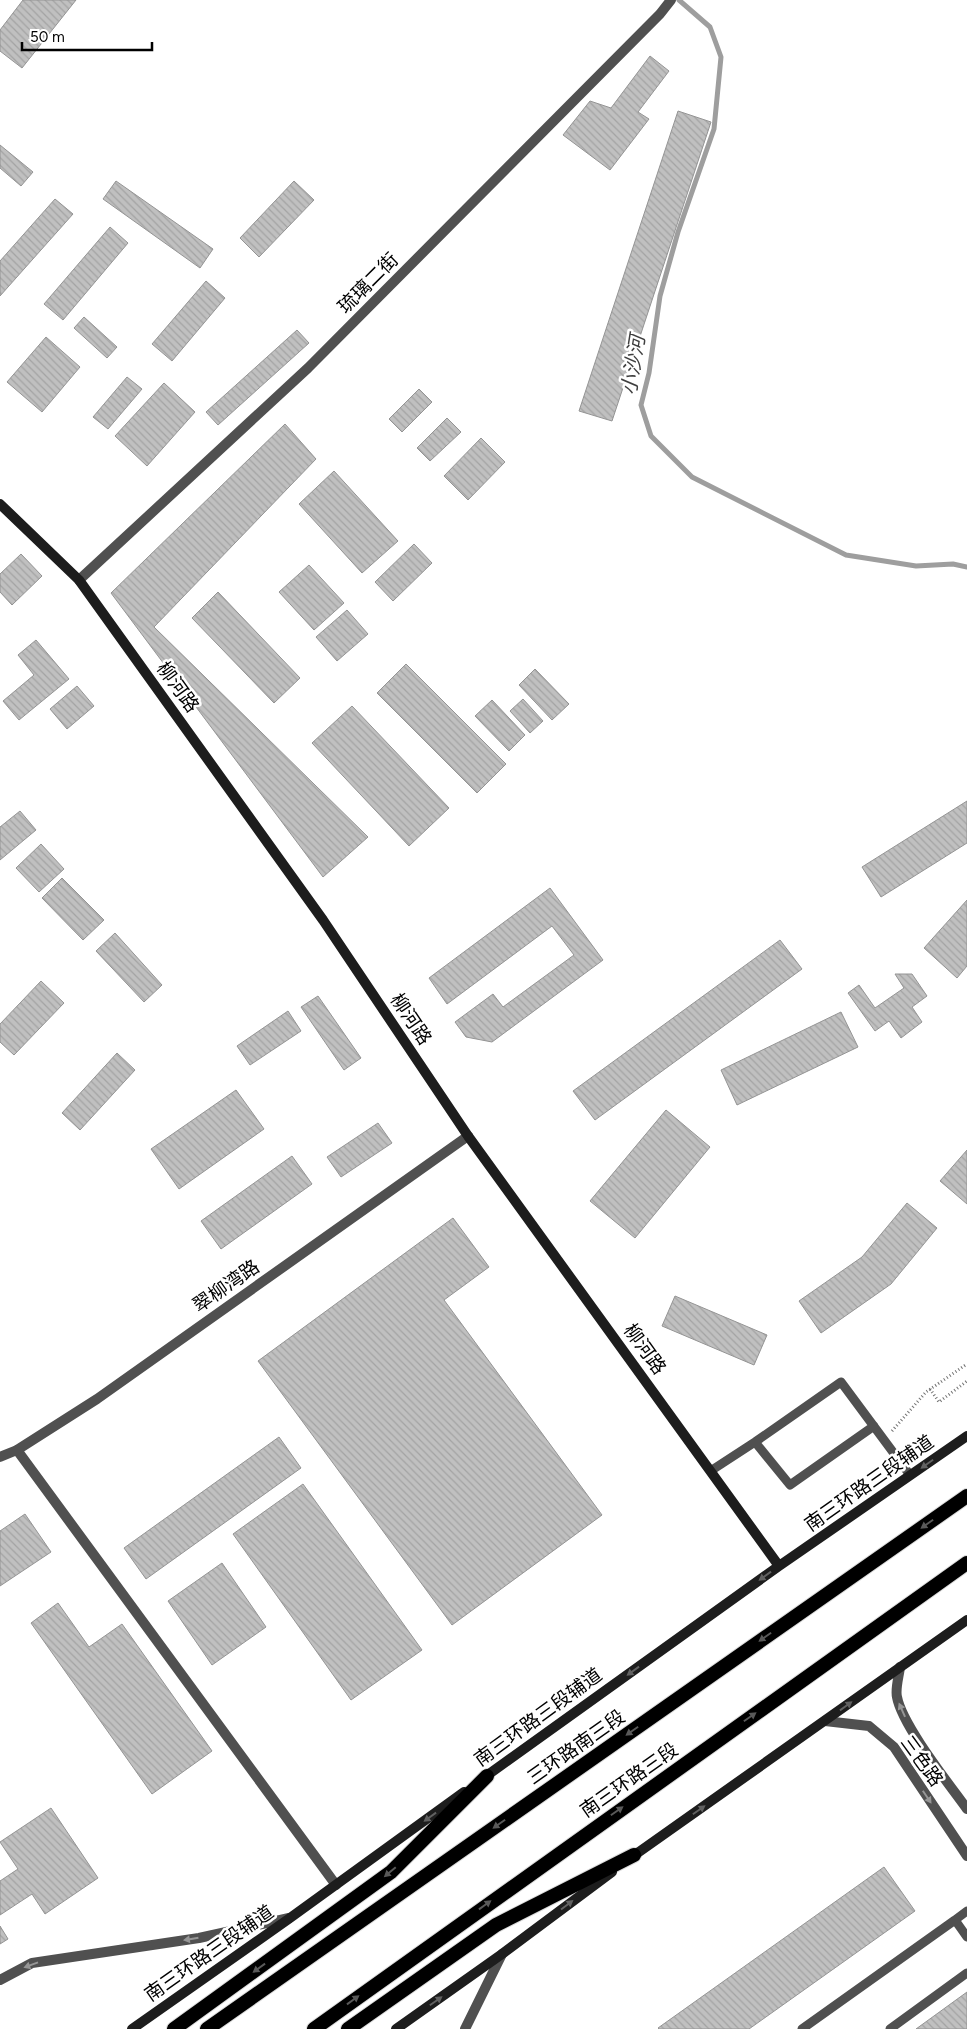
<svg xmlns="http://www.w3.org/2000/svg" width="967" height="2029" viewBox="0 0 967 2029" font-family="Figtree,'Noto Sans SC',sans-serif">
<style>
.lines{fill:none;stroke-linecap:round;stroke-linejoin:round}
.stream{stroke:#9e9e9e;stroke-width:5}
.building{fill:url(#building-back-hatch);stroke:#949494}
.trunk-casing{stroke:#dbdbdb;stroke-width:16}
.path{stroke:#727272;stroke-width:3;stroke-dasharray:1 2.5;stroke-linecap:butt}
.service{stroke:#505050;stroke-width:9}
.minor{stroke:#505050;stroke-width:10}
.tertiary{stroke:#505050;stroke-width:10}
.secondary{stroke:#1d1d1d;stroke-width:10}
.trunk{stroke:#000;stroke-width:14}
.oneway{fill:#616161}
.oneway2{fill:#595959}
.oneway3{fill:#969696}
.labels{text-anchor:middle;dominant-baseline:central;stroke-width:5;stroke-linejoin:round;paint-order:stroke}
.street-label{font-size:19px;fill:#000;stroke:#fff}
.water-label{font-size:20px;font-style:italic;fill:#3f3f3f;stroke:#fff}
</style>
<defs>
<pattern id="building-back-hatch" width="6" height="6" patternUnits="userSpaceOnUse" patternTransform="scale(1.25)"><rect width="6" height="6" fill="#c0c0c0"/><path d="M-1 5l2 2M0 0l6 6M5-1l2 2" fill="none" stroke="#a3a3a3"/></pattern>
</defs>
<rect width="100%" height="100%" fill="#fff"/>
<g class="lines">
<path class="stream" d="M679,0L710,27L721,57L714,129L678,232L660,296L649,373L641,405L651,436L692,477L846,555L916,566L953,564L967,567"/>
</g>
<path class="building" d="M23,0H76L22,68L0,51V30Z
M650,56L669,71L638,112L649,119L610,170L563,135L590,101L611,108Z
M678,111L711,122L612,421L579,411Z
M0,145L33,172L21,186L0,168Z
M116,181L213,249L200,268L103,199Z
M294,181L314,200L259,257L240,238Z
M55,199L73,214L0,296V261Z
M110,227L128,243L63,320L44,304Z
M206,281L225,298L172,361L152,344Z
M84,317L117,347L107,358L74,328Z
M297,330L309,343L218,425L206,412Z
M46,337L80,367L42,412L7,382Z
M127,377L142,389L108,429L93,417Z
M164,383L195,412L147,466L115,436Z
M419,389L432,402L402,432L389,419Z
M447,418L461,432L430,461L417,448Z
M285,424L316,459L154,627L368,837L323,877L111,593Z
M481,438L505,462L468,500L444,476Z
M334,471L398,541L362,573L299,504Z
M414,544L432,563L393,601L375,582Z
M21,554L42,576L12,605L0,592V574Z
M309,565L344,603L314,630L279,592Z
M218,592L300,678L274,703L192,618Z
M347,610L368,634L337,661L316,637Z
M36,640L69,679L19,720L3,701L34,675L18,655Z
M406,664L506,764L477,793L377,693Z
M535,669L569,704L552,720L519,685Z
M77,686L94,706L67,729L50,709Z
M523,699L543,721L530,733L510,711Z
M492,700L525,735L509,751L475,716Z
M352,706L449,808L409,846L312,743Z
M967,801V843L881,897L862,867Z
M20,811L36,830L0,860V827Z
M41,844L64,869L39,892L16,868Z
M62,878L104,920L83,940L42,898Z
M550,888L603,960L492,1042L466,1037L455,1022L493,994L503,1007L574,955L552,926L447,1004L429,978Z
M967,900V966L957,978L924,948Z
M115,933L162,985L144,1002L96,951Z
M780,940L802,969L595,1120L573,1091Z
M895,974H912L927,996L912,1007L922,1022L901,1038L889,1021L875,1031L848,993L859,985L875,1008L904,988Z
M41,981L64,1003L14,1055L0,1042V1024Z
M318,996L361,1058L344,1070L301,1007Z
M288,1011L301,1031L250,1065L237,1046Z
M841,1012L858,1047L737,1105L721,1070Z
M117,1053L135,1070L80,1130L62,1113Z
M236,1090L264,1129L179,1189L151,1149Z
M666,1110L710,1147L635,1238L590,1201Z
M378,1123L392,1143L341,1177L327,1157Z
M967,1150V1204L940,1181Z
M292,1156L312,1184L221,1249L201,1221Z
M907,1203L937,1228L891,1284L821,1333L799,1301L862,1257Z
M453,1218L489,1267L444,1300L602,1515L452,1625L258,1361Z
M675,1296L767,1335L754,1365L662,1326Z
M279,1437L301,1468L146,1579L124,1548Z
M303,1484L422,1650L351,1700L233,1534Z
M25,1514L51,1552L0,1586V1531Z
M222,1563L266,1627L212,1665L168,1601Z
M58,1603L89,1647L122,1624L212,1751L152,1794L31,1623Z
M51,1808L98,1878L45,1914L32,1894L0,1915V1881L18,1869L0,1842Z
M884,1867L915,1911L749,2029H659L658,2028Z
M0,1926L8,1939L0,1944Z
M967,1992V2029H916Z"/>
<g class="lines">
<defs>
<path id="trunk" d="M174,2029L391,1872L487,1776
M207,2029L967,1496
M314,2029L967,1563
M348,2029L496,1925L634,1855"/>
</defs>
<use href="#trunk" class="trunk-casing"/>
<path class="path" d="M930,1389L939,1402L967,1381
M892,1431L926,1392L967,1364"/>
<path class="service" d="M755,1442L790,1485L874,1426
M712,1470L755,1442L841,1382L910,1475
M967,1911L955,1920L967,1937
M802,2029L955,1920
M890,2029L967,1973"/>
<path class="minor" d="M79,580L308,368L660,14L671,0
M17,1450L336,1885"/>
<path class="tertiary" d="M0,1457L17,1450L97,1399L468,1136
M900,1667C899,1676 895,1689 897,1697C902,1725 949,1784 967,1809
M825,1721L869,1726L894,1747L967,1856
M0,1980L32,1963L199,1938L289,1918
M465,2029L502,1954"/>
<path class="secondary" d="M0,504L79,580L323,920L468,1136L779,1566
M482,1779L779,1566L967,1436
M629,1859L967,1620
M132,2029L290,1918L464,1792
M396,2029L502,1954L612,1872"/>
<use href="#trunk" class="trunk"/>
</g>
<defs><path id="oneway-solid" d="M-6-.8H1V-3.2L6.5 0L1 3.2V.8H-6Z" transform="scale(1.25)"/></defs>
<g class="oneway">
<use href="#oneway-solid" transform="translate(927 1464) rotate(145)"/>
<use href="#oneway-solid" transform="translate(765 1576) rotate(144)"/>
<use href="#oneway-solid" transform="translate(633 1671) rotate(144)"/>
<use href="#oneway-solid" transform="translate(846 1706) rotate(-36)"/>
<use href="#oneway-solid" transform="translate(699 1810) rotate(-35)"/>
<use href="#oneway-solid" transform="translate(430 1817) rotate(144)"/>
<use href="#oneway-solid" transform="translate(567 1905) rotate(-37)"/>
<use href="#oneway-solid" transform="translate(436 2001) rotate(-35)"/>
</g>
<g class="oneway2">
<use href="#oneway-solid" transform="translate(927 1524) rotate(145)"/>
<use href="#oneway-solid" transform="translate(765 1637) rotate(145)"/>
<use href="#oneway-solid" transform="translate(750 1717) rotate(-35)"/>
<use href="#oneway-solid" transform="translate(632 1731) rotate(145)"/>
<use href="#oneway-solid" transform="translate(617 1811) rotate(-35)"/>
<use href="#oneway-solid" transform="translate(499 1824) rotate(145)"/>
<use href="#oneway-solid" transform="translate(390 1872) rotate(140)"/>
<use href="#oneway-solid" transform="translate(485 1905) rotate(-36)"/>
<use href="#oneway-solid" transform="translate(259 1968) rotate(144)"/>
<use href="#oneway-solid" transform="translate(353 2000) rotate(-36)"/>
</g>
<g class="oneway3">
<use href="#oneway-solid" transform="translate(902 1710) rotate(-114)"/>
<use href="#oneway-solid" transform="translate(927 1797) rotate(56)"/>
<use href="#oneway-solid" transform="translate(191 1939) rotate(171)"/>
<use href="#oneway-solid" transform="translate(31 1965) rotate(160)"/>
</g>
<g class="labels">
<g class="street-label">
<text transform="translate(368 283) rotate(-45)">琉璃二街</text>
<text transform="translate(178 687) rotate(54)">柳河路</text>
<text transform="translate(411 1019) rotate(56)">柳河路</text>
<text transform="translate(226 1286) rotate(-35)">翠柳湾路</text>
<text transform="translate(645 1349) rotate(54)">柳河路</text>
<text transform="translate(869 1483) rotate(-35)">南三环路三段辅道</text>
<text transform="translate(538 1717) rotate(-36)">南三环路三段辅道</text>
<text transform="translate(576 1747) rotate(-35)">三环路南三段</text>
<text transform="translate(922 1761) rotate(54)">三色路</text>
<text transform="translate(629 1780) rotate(-35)">南三环路三段</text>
<text transform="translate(209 1953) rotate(-35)">南三环路三段辅道</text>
</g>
<g class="water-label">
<text transform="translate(633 365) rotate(-81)">小沙河</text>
</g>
</g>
<path d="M22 42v8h130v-8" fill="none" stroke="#000000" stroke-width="2.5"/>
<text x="30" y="42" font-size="15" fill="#000000" stroke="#ffffff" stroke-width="4" paint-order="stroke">50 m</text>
</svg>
